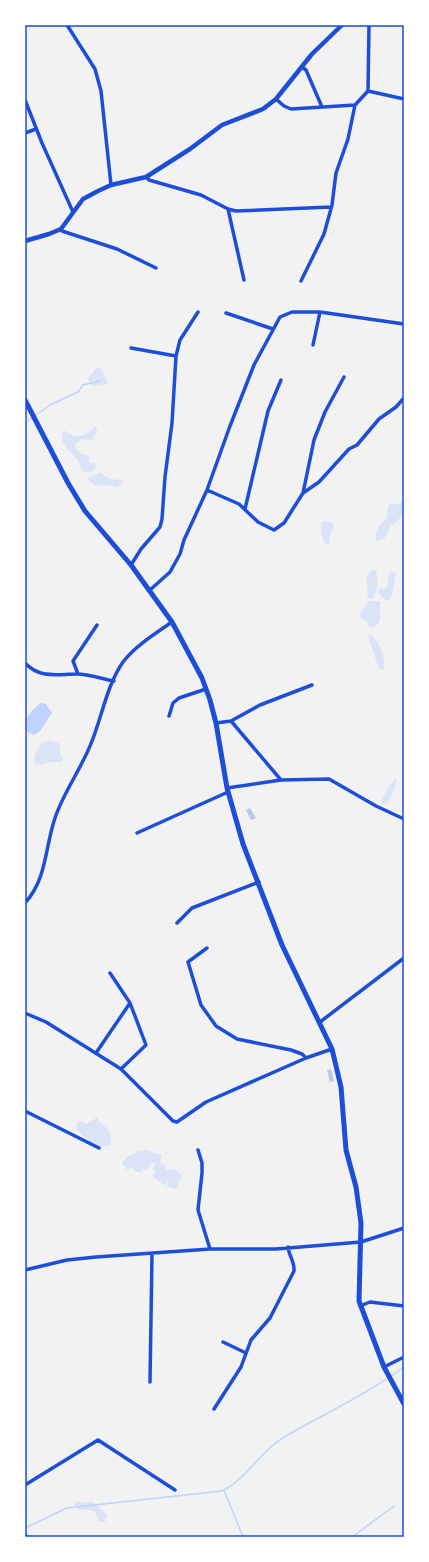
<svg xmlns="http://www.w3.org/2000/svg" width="429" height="1562" viewBox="0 0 429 1562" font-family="Helvetica,sans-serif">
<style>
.green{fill:#dbe4f7}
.water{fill:#bfd3fe}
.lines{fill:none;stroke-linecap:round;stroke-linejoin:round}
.stream{stroke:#bfd3fe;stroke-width:1.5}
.building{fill:#bdc9ec}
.minor{stroke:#1d4ed8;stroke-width:3.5}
.tertiary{stroke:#1d4ed8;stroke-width:4.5}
.secondary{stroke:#1d4ed8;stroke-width:5}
.neatline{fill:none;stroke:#1d4ed8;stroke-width:1.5}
</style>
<rect width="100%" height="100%" fill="#f2f2f2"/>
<path class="green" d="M97,367L102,370L108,382L106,384L94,386L89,383L88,379Z
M94,426L98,429L92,440L82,439L75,444C77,455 83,453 89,456V462L95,464L96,468C92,472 87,473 82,471C80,467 80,462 77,459C70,450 58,444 63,431H66L73,436C82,436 90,435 94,426Z
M101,472C106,479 114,481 122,479L124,482L117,487C106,483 94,491 88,478Z
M404,500C404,509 401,522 391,525L385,538L377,541C371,532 383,523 388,516L387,509L390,503L396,505Z
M324,521L332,522L334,525V528L331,531L329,544H326L322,538L321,524Z
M372,570H376C378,579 378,591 373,599H369L367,595C370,587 362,580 372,570Z
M393,572L396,574L391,599L386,601L378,592L379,589L387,588L389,573Z
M369,601H380V619L378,624L372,628L368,626L367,622L360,618V613Z
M372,635C379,644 388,658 383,670L379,669L369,639V636Z
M50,740L60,744V753L63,760L61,762H52L37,765L35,762L34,757L40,744Z
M396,779L397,781L390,799L385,804H381C381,799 392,781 396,779Z
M98,1117L99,1122C108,1127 114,1136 110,1146H100L91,1143L76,1129L77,1123L81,1121L86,1124Z
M138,1150L142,1152L144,1150H150L151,1152L162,1155L160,1163L165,1165L166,1170L175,1169L183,1177L179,1180L178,1187L175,1189L167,1187V1181L164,1185L161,1184L162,1180L160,1182L154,1178L153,1175L156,1173L153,1169V1166L156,1165L155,1163L150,1165L146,1171L144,1168L141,1172H136L131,1167L127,1170L122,1163C127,1157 128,1154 137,1153Z
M77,1501L82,1503L93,1502L107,1515L105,1522H99L95,1512L90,1510H79L74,1504Z"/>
<path class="water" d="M41,703L46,704L52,713L40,731L34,735L27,732C23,719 31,710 41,703Z"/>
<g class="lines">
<path class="stream" d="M25,423L50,405L78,392L83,385L100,381
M224,1490L243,1537
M25,1528L67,1508L222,1491C247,1479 261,1450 286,1436C326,1413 367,1394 404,1367
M352,1537L394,1506"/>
</g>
<path class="building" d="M250,808L256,818L251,820L246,810Z
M331,1069L334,1081L330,1082L327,1070Z"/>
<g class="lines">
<path class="minor" d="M67,25L95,69L101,91L111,185
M302,67L306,70L322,107
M368,91L404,99
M276,99L284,106L291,109L355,105
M25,100L42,143L73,212
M25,133L36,129
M146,177L149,180L201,195L228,209L236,211L331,207
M228,209L244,280
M61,229L62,231L117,249L156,268
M301,281L324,234L332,205L336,173L348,139L355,105L368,91L369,25
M226,313L273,329
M313,345L320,312
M131,348L176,356
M207,490L239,504L258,522L274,530L284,523L303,493L319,482L349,449L357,445L379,419L396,407L404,398
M303,493L314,440L325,412L344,377
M245,509L268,411L281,380
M131,565L141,549L160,527L162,519L165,477L172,423L176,356L180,340L198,312
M150,590L170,572L180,554L184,540L207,490L230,426L254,365L280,317L292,312H320L404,324
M25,663C40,679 57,674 77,674C89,674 102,679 114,681
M78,674L73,661L97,625
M169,716L173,703L179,698L206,689
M231,721L260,705L312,685
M216,723L231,721L281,780L329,779L376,806L404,819
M227,788L281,780
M137,833L228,792
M25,903C47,879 45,847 55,818C64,791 82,768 92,741C102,716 107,685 123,662C135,646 156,633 172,622
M177,923L192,908L259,882
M207,948L188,962L201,1005L216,1026L237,1039L291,1050L302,1054L306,1058
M25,1013L46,1022L121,1069L173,1121L177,1122L206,1102L306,1058L332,1049
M320,1022L404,958
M96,1053L130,1003L110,973
M121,1069L146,1045L130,1003
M25,1111L99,1148
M198,1150L202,1163V1173L198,1210L210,1249
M25,1270L67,1260L96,1257L210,1249H276L361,1242L404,1228
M360,1306L370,1302L404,1306
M223,1342L246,1353
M384,1367L404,1357
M150,1382L152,1254
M214,1409L241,1367L251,1340L270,1318L294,1271C295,1263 289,1256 288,1247
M25,1485L98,1440L175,1490
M25,1535L27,1537"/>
<path class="tertiary" d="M25,241L49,234L61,229L83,199L98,191L111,185L146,177L190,149L222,125L263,109L276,99L312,54L342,25"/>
<path class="secondary" d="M25,400L68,483L85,511L131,565L172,622L202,678L210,700L216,723L227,788L243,844L282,945L332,1049L341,1087L346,1150L356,1187L361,1223L359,1301L384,1367L404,1404"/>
</g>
<rect width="429" height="1562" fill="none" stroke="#ffffff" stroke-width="52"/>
<rect x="26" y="26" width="377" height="1510" class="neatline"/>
</svg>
